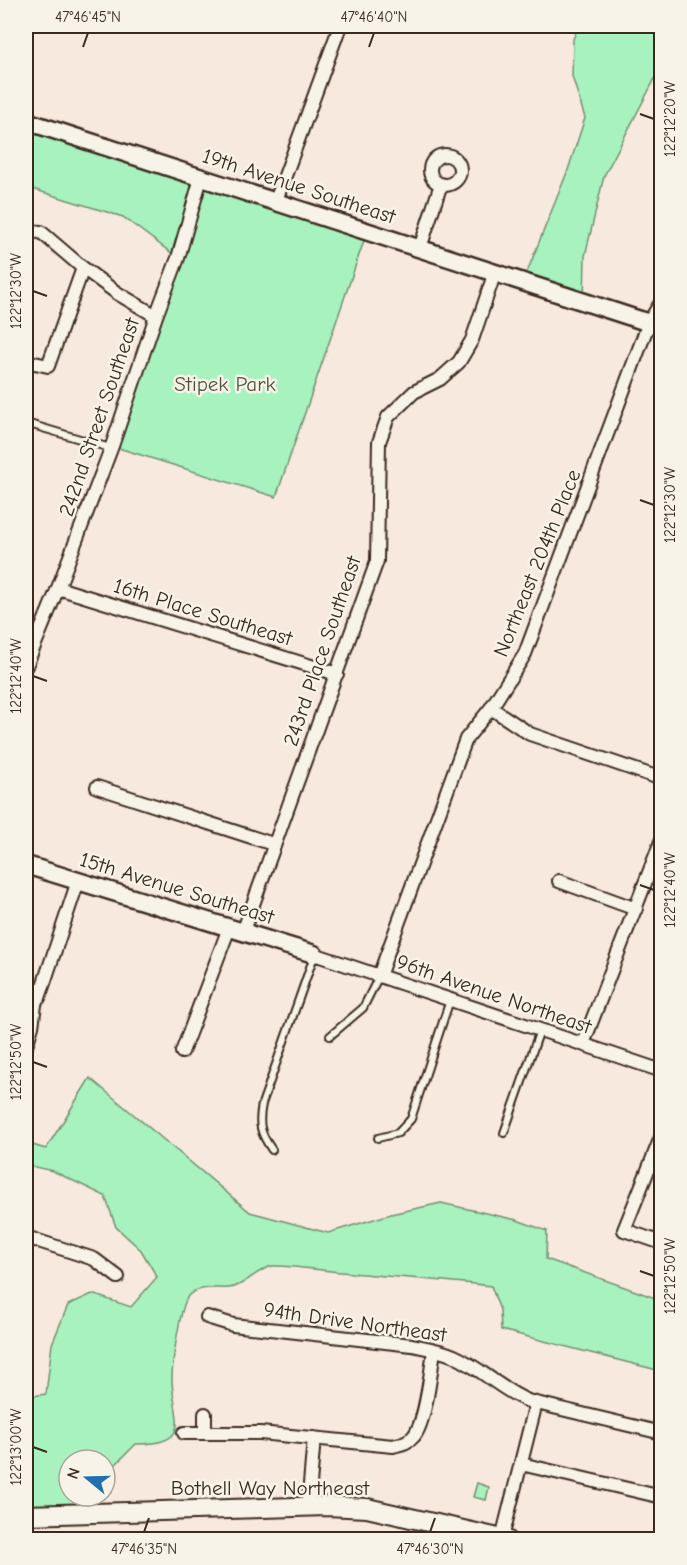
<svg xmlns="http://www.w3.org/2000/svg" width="687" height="1565" viewBox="0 0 687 1565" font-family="'Comic Neue',sans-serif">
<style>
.green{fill:#a8f2c0;stroke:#728e6f;stroke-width:1.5}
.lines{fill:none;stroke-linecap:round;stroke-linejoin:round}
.lane-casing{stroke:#3b2a1e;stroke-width:10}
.street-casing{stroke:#3b2a1e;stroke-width:16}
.secondary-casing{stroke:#3b2a1e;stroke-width:21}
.primary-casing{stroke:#3b2a1e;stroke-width:22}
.lane{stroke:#f7f3e8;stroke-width:6}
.street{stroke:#f7f3e8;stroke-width:12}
.secondary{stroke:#f7f3e8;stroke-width:16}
.primary{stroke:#f7f3e8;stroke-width:18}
.ticks{fill:none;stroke:#3b2a1e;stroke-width:2}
.labels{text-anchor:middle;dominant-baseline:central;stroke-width:5;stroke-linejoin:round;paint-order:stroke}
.street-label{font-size:21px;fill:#3b2a1e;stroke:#f7f3e8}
.park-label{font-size:21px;fill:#51523e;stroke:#f7f3e8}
.neatline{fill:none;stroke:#3b2a1e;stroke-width:2}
.ticks-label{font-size:15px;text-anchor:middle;fill:#3b2a1e}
</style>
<rect width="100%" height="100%" fill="#f8e9de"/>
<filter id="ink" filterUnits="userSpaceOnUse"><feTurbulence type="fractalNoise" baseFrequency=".0167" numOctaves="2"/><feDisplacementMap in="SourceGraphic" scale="12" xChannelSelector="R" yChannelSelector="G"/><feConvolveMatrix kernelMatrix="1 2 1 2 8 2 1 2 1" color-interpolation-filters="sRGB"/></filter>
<g filter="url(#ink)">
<path class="green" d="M579,26H661V67L604,176L585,256L584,302L523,282L568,170L585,118L572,76L573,39Z
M26,121L367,232L276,497L112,446L178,258L123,217L29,188L26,182Z
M90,1078L250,1212L328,1233L391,1214L441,1203L517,1220L547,1231L546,1259L661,1300V1371L501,1330L500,1310L491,1286C441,1280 391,1277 341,1272C323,1271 290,1265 273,1266C258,1268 244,1287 229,1288C217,1289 199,1285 189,1295C180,1305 172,1364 172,1379C172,1414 197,1445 136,1444L105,1475V1460H69V1496H88L83,1512L26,1515V1397L46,1394L52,1344L68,1305L92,1294L131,1307L157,1277L141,1250L116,1227L105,1196L53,1171L26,1165V1143L46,1149Z
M477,1483L489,1487L486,1500L473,1497Z"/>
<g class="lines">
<defs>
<path id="lane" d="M26,423L110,448
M330,1036L363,1008L379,976
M26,1056L35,1027L39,998
M504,1133L540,1030
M378,1138L398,1133L411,1119L450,1000
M272,1150C260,1133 258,1124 262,1104L314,956"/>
<path id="street" d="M430 170a15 15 0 1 1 30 0a15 15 0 1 1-30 0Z
M275,203L340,26
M26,231L41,232L83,268L117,293L156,316
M420,248L441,184
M26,361L48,366L83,268
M58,588L337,674
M26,666L58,588L112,446L156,316L178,258L201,178
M491,708L530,734L662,779
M97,787L273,844
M559,881L636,909
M243,932L377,561L379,442L388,417L414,392L440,379L459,362L472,340L495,272
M314,954L662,1071
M379,976L466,739L491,708L525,654L649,322L662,301
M39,998L78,881
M583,1044L662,839
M182,1052L229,928
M662,1135L624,1230L662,1243
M26,1237L94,1259L118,1277
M207,1317L233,1325L412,1345C426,1348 441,1350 454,1356C481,1368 501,1390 528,1401L662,1433
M205,1414V1433
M184,1433H260L393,1446C400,1444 408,1443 414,1436C426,1421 431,1370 434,1350
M521,1464L662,1497
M308,1507L314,1438
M502,1538L536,1403"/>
<path id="secondary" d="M26,121C237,190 449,259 662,327
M26,865L314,954"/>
<path id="primary" d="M26,1515L327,1506L367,1508L507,1540"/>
</defs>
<use href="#lane" class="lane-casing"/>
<use href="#street" class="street-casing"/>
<use href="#secondary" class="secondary-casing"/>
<use href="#primary" class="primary-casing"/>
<use href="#lane" class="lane"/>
<use href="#street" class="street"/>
<use href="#secondary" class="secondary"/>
<use href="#primary" class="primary"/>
</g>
</g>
<path class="ticks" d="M83,47L88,33M369,47L374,33M640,114L654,119M33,291L47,296M640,500L654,505M33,676L47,681M640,885L654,890M33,1062L47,1067M640,1271L654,1276M33,1447L47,1452M144,1532L149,1518M430,1532L435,1518"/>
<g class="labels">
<g class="street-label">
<text transform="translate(299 186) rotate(18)">19th Avenue Southeast</text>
<text transform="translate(99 417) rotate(-71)">242nd Street Southeast</text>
<text transform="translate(537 563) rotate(-68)">Northeast 204th Place</text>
<text transform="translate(203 612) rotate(17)">16th Place Southeast</text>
<text transform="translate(322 651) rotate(-71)">243rd Place Southeast</text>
<text transform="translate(177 888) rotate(17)">15th Avenue Southeast</text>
<text transform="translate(494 994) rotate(19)">96th Avenue Northeast</text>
<text transform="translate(355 1322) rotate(8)">94th Drive Northeast</text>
<text x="270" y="1488">Bothell Way Northeast</text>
</g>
<g class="park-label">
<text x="225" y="384">Stipek Park</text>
</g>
</g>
<rect width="687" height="1565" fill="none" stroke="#f7f3e8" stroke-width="66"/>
<g transform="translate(87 1478) rotate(289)"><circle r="28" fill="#f7f3e8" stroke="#aca397" stroke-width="1.5"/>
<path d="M0-4.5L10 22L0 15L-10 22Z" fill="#1f6fb2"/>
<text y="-9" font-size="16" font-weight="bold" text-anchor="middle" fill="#3b2a1e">N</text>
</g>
<rect x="33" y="33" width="621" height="1499" class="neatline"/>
<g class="ticks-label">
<text x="88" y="22">47°46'45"N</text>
<text x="374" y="22">47°46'40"N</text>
<text transform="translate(670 119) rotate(-90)" y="5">122°12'20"W</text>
<text transform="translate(16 291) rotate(-90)" y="5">122°12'30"W</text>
<text transform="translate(670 505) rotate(-90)" y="5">122°12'30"W</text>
<text transform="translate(16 676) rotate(-90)" y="5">122°12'40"W</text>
<text transform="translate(670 890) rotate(-90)" y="5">122°12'40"W</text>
<text transform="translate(16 1062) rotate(-90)" y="5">122°12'50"W</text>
<text transform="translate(670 1276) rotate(-90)" y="5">122°12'50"W</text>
<text transform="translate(16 1447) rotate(-90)" y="5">122°13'00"W</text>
<text x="144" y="1554">47°46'35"N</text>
<text x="430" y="1554">47°46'30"N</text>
</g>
</svg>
